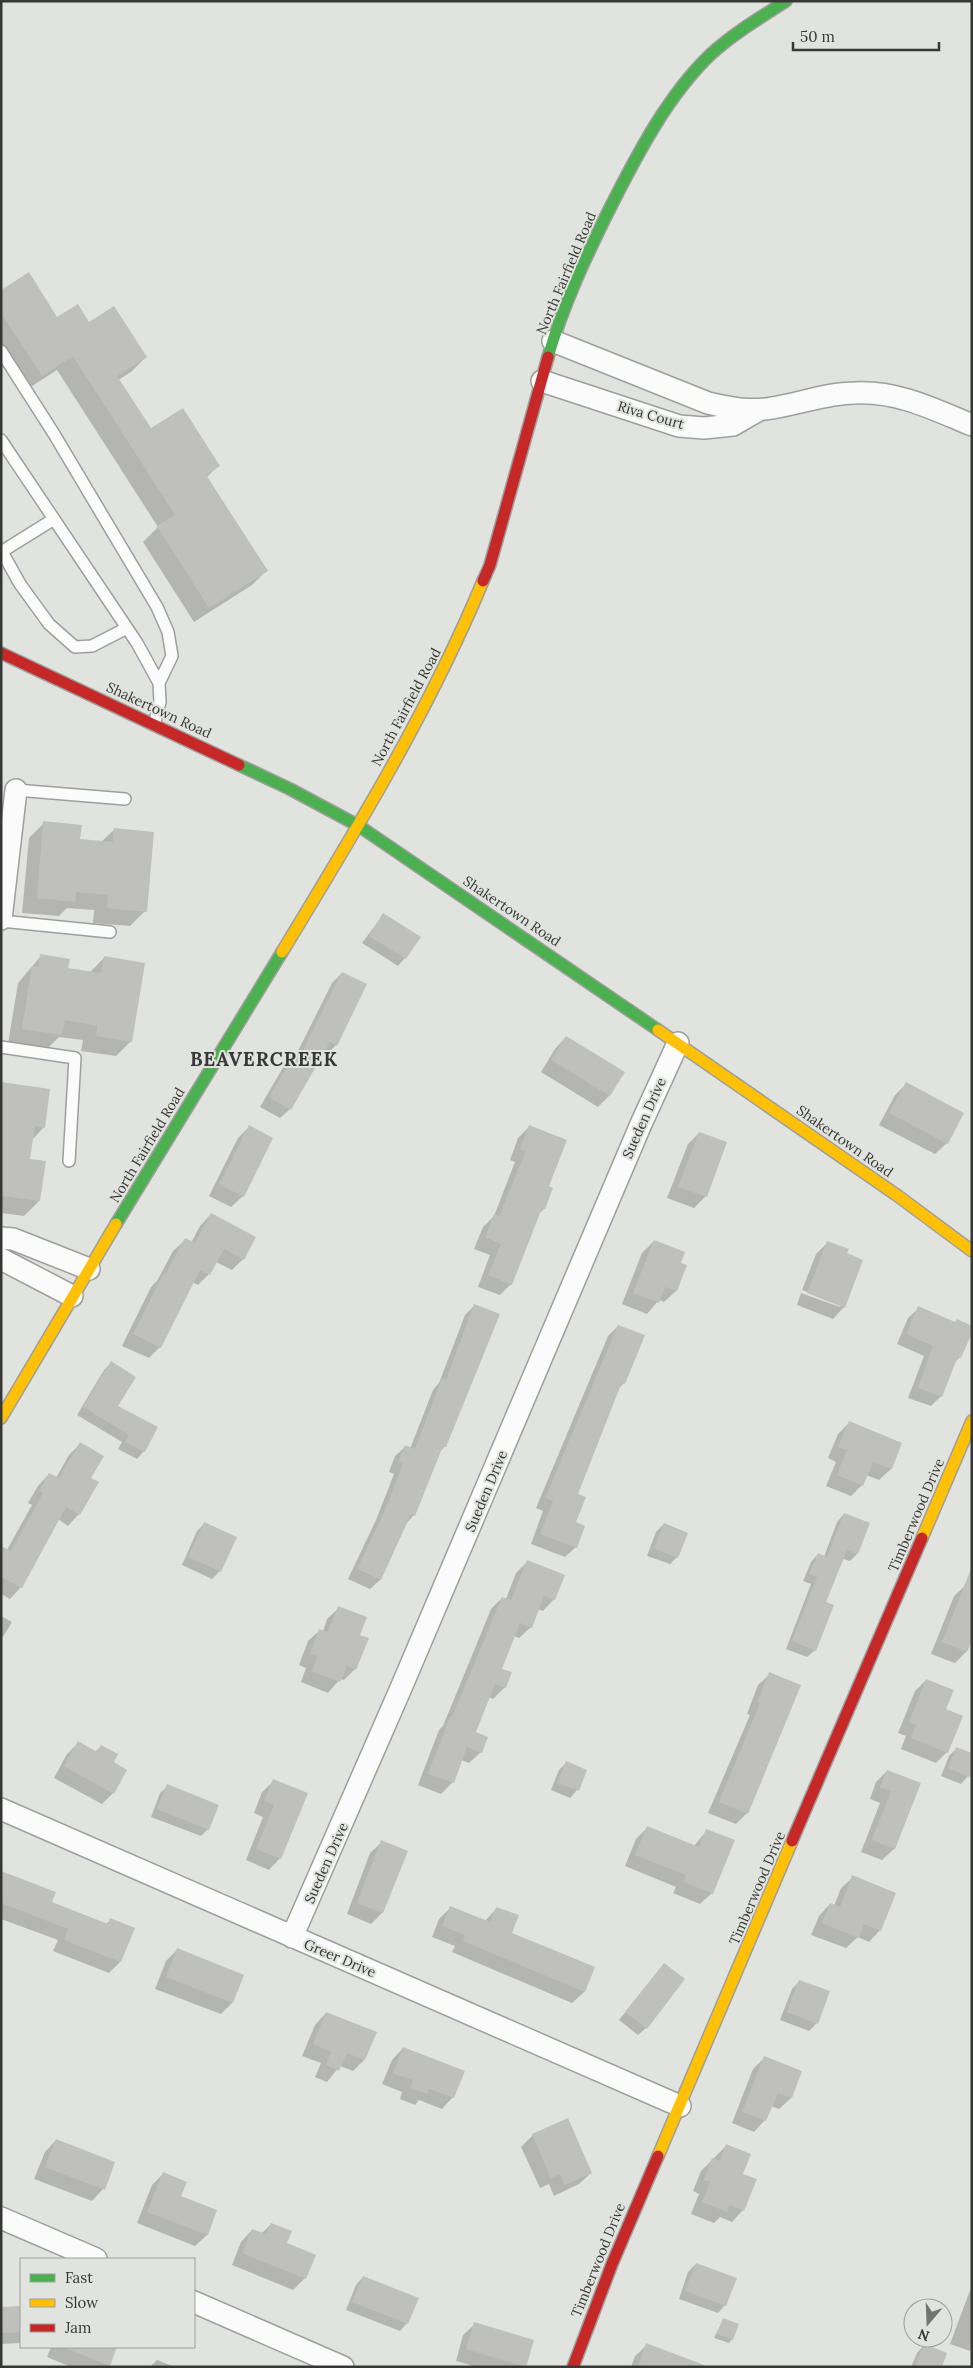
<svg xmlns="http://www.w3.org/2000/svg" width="973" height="2368" viewBox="0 0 973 2368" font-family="Lora,serif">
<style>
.shadow{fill:#0003}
.building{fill:#bfc0bd}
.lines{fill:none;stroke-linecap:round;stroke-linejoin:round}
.lane-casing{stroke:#9e9f9d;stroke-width:14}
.street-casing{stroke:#9e9f9d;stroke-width:24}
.fast-casing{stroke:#9e9f9d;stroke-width:14}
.slow-casing{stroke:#9e9f9d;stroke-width:14}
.jam-casing{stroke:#9e9f9d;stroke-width:14}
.lane{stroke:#fafbfa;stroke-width:11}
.street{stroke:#fafbfa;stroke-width:21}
.fast{stroke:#4caf50;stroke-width:11}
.slow{stroke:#ffc107;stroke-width:11}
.jam{stroke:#c62828;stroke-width:11}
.labels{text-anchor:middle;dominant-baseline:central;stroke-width:4;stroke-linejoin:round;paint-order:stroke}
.street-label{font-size:14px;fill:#373836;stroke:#e1e4de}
.district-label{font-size:19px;font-weight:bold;letter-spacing:1px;fill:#373836;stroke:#e1e4de}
</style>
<rect width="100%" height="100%" fill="#e1e3df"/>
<path class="shadow" d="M1,291L57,319L88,324L146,357L131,372L118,380L150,430L219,465L207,477L267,570L252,585L194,622L143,542L158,527L57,370L26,390L1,351Z
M44,823L79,840L101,842L115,829L145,911L130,926L93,923L94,910L67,908L59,916L22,913L29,838Z
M383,915L405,958L398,966L362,943Z
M41,956L67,969L89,973L104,958L131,1041L116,1056L81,1051L83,1040L59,1037L46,1050L8,1044L18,983Z
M342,973L336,1045L326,1055L323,1053L290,1109L280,1118L260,1107L285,1064L296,1055L332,983Z
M566,1037L624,1072L609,1096L598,1107L541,1072L555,1049Z
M1,1083L44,1127L32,1140L29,1160L39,1201L24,1216L1,1213Z
M906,1084L947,1143L935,1154L879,1125L895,1095Z
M249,1127L243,1196L231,1207L209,1196L238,1138Z
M529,1127L547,1187L552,1189L544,1209L539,1214L511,1284L500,1295L478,1287L490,1255L474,1249L483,1227L494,1216L515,1162L510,1160L518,1138Z
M699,1133L706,1196L694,1208L667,1198L688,1144Z
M211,1214L243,1259L232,1270L216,1262L209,1274L198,1285L192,1282L160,1347L149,1358L122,1346L151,1287L157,1281L173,1251L185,1240L191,1243L200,1226Z
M654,1241L679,1263L685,1266L676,1291L664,1302L659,1300L647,1314L622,1304L642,1253Z
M827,1243L844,1307L833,1319L797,1305L801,1293L840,1307V1305L802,1290L816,1254Z
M475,1305L445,1446L439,1453L414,1515L406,1524L380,1580L370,1589L348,1579L376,1520L394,1474L389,1472L395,1456L405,1447L410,1449L433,1390L439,1383L465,1315Z
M919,1308L960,1357L954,1363L941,1396L931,1406L908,1398L924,1356L897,1344L908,1318Z
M618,1326L624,1383L618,1389L577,1494L574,1523L576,1547L565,1557L531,1544L543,1511L536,1508L608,1336Z
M111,1363L116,1406L144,1451L137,1459L118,1449L122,1442L77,1415L104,1370Z
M849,1423L901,1443L891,1469L879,1480L866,1475L862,1485L851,1496L826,1486L836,1462L828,1458L838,1434Z
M80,1444L90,1478L79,1514L68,1526L58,1519L21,1587L10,1599L1,1594V1552L7,1550L32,1505L28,1503L38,1486L49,1474L56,1478L69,1455Z
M844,1514L869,1523L857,1554L850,1561L843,1559L825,1603L815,1650L807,1657L786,1649L811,1584L803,1581L811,1562L818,1554L824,1557L837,1522Z
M204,1524L220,1571L212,1579L182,1565L197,1531Z
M664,1524L677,1557L670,1564L647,1556L656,1532Z
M527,1562L554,1599L543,1611L538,1609L531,1627L519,1638L514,1636L501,1669L505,1687L493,1699L489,1697L474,1733L481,1752L469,1763L461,1760L452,1783L441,1794L418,1785L439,1730L443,1726L491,1609L502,1598L506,1599L516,1573Z
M966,1585L972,1587V1638L966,1652L955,1663L931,1654L954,1596Z
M339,1608L358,1635L355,1669L344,1680L340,1679L328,1693L301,1682L306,1668L299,1665L308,1641L320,1630L323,1631L327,1619Z
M1,1616L12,1622L1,1640Z
M770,1674L747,1813L736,1824L708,1813L750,1715L747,1714L758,1685Z
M926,1680L945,1710L947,1752L936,1763L901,1749L906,1736L898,1733L915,1691Z
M78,1743L95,1752L101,1746L112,1763L113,1793L102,1804L54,1778L67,1754Z
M956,1749L968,1776L961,1784L941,1776L949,1756Z
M566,1763L577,1790L570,1798L551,1790L559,1770Z
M887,1771L919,1783L894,1849L882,1860L861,1852L880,1803L870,1799L876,1782Z
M274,1781L280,1858L269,1870L246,1860L263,1817L254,1813L262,1792Z
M168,1786L208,1829L201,1836L151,1817L160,1793Z
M647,1828L694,1846L707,1830L712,1893L700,1904L673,1893L676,1887L625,1866L636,1839Z
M382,1842L406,1851L382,1913L371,1924L347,1914L370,1853Z
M1,1872L50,1903L105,1925L110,1920L120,1962L109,1973L53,1951L58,1940L1,1919Z
M853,1877L880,1930L869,1942L858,1937L846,1948L811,1935L819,1916L830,1904L834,1906L841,1888Z
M450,1908L485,1921L497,1908L510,1934L594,1967L584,1992L572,2003L452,1952L455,1946L432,1937L439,1919Z
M177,1950L243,1975L232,2003L221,2014L155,1989L166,1961Z
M664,1964L646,2028L638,2035L619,2020Z
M800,1981L828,1992L816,2024L809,2031L780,2020L792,1989Z
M326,2013L364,2060L353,2071L340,2066L327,2082L315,2077L321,2063L302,2056L315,2025Z
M403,2048L453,2097L442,2109L419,2100L415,2105L400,2099L402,2092L382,2084L392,2060Z
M764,2058L791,2098L779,2109L771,2106L765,2120L754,2132L732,2123L753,2069Z
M533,2135L591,2173L579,2184L554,2196L549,2184L540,2188L521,2147Z
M56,2140L103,2189L92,2201L34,2179L45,2152Z
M727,2145L742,2175L743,2210L732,2222L720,2217L714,2223L691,2214L699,2194L693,2191L701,2171Z
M163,2174L179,2197L216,2211L207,2235L195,2246L137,2223L152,2185Z
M271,2224L285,2244L305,2278L293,2290L232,2265L241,2242L252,2230L261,2234Z
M696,2264L725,2305L718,2313L679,2299L688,2272Z
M363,2277L407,2323L400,2331L346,2310L356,2285Z
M972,2285V2349L970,2351L950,2344Z
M21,2307V2343L1,2344V2308Z
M723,2320L732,2339L729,2343L714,2338Z
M475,2324L525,2366L477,2367L456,2361L463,2335Z
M647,2345L682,2367H631L635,2356Z
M924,2345L940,2367H911L917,2353Z
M51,2347H116L108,2367H71L47,2357Z
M157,2360L175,2367H150Z"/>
<path class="building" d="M29,272L57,317L78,304L89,322L114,306L147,357L117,376L151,428L183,408L220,466L206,475L268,571L209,608L157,526L175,515L73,356L42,376L1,313V290Z
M43,821L82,825L80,839L113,842L114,828L154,832L147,912L107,908L108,895L76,892L75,902L37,898Z
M383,913L421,937L406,959L369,936Z
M40,954L70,959L68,968L101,973L104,956L145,963L132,1042L96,1036L97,1026L65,1020L62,1035L22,1029L32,966L38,967Z
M342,972L367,984L337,1046L330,1042L291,1110L269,1097L295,1053L300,1056Z
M566,1036L625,1072L610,1096L551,1060Z
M1,1082L50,1089L45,1128L35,1126L30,1159L46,1161L40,1201L1,1196Z
M906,1082L964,1113L948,1144L889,1113Z
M249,1125L273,1138L244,1197L219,1184Z
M529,1125L567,1140L549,1186L553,1188L545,1209L542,1208L512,1285L488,1275L501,1244L485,1237L494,1214L499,1216L526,1151L520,1149Z
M699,1132L727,1142L707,1197L678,1187Z
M211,1213L256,1237L244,1260L224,1249L210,1275L200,1270L161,1348L133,1334L163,1274L165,1275L185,1238L195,1243Z
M654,1240L685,1252L681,1263L687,1265L677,1291L665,1287L659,1303L633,1293Z
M827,1241L849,1249L847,1253L863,1260L845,1308L807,1293Z
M474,1304L500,1314L446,1447L443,1446L415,1516L411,1514L381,1580L357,1569L385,1510L403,1464L398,1462L405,1445L415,1449L442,1378L446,1380Z
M918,1306L955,1322L957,1319L972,1326V1333L961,1358L958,1356L942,1397L918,1388L933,1346L906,1334Z
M618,1325L645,1335L625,1384L622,1382L578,1494L586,1497L576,1522L585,1526L577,1548L540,1534L553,1501L545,1498Z
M111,1361L136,1377L118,1406L158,1427L145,1452L125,1442L129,1435L83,1407Z
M849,1421L902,1443L892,1469L873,1462L863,1486L837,1475L847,1450L838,1447Z
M80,1442L104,1456L91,1478L99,1482L80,1515L66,1507L22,1588L1,1577V1546L11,1551L43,1493L39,1491L49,1473L59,1478Z
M844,1513L870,1523L858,1554L847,1550L826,1602L834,1605L816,1651L792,1641L817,1577L809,1574L818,1553L827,1557Z
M204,1522L237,1537L221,1572L188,1557Z
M664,1523L688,1533L678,1558L654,1548Z
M527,1560L565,1575L555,1600L544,1596L532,1628L520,1623L502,1669L512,1672L506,1688L495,1684L476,1732L488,1737L482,1753L467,1747L454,1783L428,1774L450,1717H452L502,1597L511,1600Z
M971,1569L972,1641L967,1652L942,1642Z
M338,1606L367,1617L360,1635L369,1638L356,1670L347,1666L340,1682L312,1671L317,1656L310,1654L319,1629L328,1632Z
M769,1672L801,1685L748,1814L719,1802L760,1703L757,1702Z
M926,1679L954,1690L946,1709L963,1716L948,1753L911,1738L916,1725L909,1722Z
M78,1741L97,1752L101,1745L118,1754L114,1762L127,1770L114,1794L64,1766Z
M956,1747L972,1753V1778L948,1768Z
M566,1761L587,1770L579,1791L557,1783Z
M887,1770L921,1783L895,1849L872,1840L891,1791L880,1787Z
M273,1779L308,1793L281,1859L256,1849L274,1805L264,1801Z
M167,1784L219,1805L209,1830L157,1809Z
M647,1826L699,1847L706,1829L735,1840L713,1894L684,1882L686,1875L635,1855Z
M381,1840L408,1851L383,1913L357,1903Z
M1,1871L56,1892L52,1902L108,1924L110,1918L135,1928L121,1962L64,1940L68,1929L1,1903Z
M852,1875L896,1893L881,1931L864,1924L859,1938L822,1923L830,1903L840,1907Z
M450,1906L490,1922L496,1907L519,1915L512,1933L595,1967L585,1992L463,1941L465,1935L442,1926Z
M177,1948L244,1975L233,2003L166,1977Z
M664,1963L685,1979L647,2029L625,2012Z
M799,1980L830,1991L818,2024L787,2012Z
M326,2012L377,2032L365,2060L347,2053L339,2071L326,2065L331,2052L313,2044Z
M403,2047L465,2071L454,2098L429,2089L427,2094L410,2088L413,2080L393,2073Z
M764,2056L802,2071L792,2098L778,2093L766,2121L742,2112Z
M568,2118L592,2173L565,2185L560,2174L551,2178L532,2134Z
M56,2139L115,2162L105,2190L45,2167Z
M726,2144L751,2154L743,2174L757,2179L744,2211L729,2205L727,2212L702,2202L710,2182L704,2180L712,2158L720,2161Z
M163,2172L187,2182L181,2196L217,2210L208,2235L147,2212Z
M271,2223L292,2231L287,2243L316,2255L306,2279L242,2253L252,2229L266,2234Z
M696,2263L737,2278L726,2306L685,2291Z
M363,2276L419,2298L408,2324L352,2302Z
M21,2306V2332L1,2333V2307Z
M723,2318L739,2324L733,2340L717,2334Z
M474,2322L534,2340L526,2367L466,2349Z
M646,2343L704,2365V2367H638Z
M924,2344L947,2353L942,2367H915Z
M63,2347H117L110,2366Z"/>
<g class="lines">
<defs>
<path id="lane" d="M1,351L54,434L157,607L168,632L172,656L159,683
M1,440L137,643L159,683L160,702L154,725
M1,550L20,584L49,624L75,647L92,646L127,628
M1,552L54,519
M16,790L125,799
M1,921L110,932
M1,1047L75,1058L69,1161"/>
<path id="street" d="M553,341L708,403C729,408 750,412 772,408C799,404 827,393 855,393C898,391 933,409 972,425
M542,381L679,426L704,428L733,425L759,410
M1,919L16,790
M1,1238L13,1239L89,1269
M1,1259L72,1296
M1,1809L680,2106
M292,1937L401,1688L641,1124L678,1043
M1,2218L96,2259
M194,2302L343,2367"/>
<path id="fast" d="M548,357C563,305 587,254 611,206C638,153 668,95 711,54C734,33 760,18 786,1
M239,765L290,789L359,826L658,1030
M116,1224L282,952"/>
<path id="slow" d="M282,952C355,832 429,711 483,581
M658,1030L898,1196L972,1251
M1,1418L116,1224
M922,1538L972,1421
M658,2156L792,1841"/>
<path id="jam" d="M483,581L490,565L548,357
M1,653L239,765
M792,1841L922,1538
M573,2367L612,2264L658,2156"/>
</defs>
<use href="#lane" class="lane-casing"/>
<use href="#street" class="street-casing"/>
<use href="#fast" class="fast-casing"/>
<use href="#slow" class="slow-casing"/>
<use href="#jam" class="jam-casing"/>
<use href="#lane" class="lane"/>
<use href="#street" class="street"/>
<use href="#fast" class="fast"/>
<use href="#slow" class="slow"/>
<use href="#jam" class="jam"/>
</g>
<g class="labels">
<g class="street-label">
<text transform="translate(566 273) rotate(-67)">North Fairfield Road</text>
<text transform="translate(651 415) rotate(16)">Riva Court</text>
<text transform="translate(406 707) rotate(-62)">North Fairfield Road</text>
<text transform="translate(159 710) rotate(25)">Shakertown Road</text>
<text transform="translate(512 911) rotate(34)">Shakertown Road</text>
<text transform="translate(644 1118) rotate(-66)">Sueden Drive</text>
<text transform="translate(845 1141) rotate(35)">Shakertown Road</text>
<text transform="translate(147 1145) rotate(-59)">North Fairfield Road</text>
<text transform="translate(486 1491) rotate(-67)">Sueden Drive</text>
<text transform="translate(916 1515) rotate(-67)">Timberwood Drive</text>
<text transform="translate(326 1863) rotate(-66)">Sueden Drive</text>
<text transform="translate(757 1888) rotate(-67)">Timberwood Drive</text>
<text transform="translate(340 1958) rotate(23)">Greer Drive</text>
<text transform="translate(598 2260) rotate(-68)">Timberwood Drive</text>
</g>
<g class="district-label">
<text x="264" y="1059">BEAVERCREEK</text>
</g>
</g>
<rect width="973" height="2368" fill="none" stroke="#373836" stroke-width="5"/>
<rect x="20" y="2258" width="175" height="90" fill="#e1e4de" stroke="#9d9f9b"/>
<rect x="30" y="2274" width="25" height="8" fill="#4caf50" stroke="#9d9f9b"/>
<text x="65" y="2283" font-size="15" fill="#373836">Fast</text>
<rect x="30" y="2299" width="25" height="8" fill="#ffc107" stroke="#9d9f9b"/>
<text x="65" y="2308" font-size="15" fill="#373836">Slow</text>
<rect x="30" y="2324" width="25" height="8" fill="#c62828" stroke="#9d9f9b"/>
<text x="65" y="2333" font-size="15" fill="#373836">Jam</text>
<g transform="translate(928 2323) rotate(199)"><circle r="24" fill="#e1e4de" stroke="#9d9f9b"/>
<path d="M0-4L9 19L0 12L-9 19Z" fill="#727471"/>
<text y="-8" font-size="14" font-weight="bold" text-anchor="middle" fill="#373836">N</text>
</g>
<path d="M793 42v8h146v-8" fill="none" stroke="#373836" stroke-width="2.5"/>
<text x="800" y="42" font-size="15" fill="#373836" stroke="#e1e4de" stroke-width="4" paint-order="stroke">50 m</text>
</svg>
